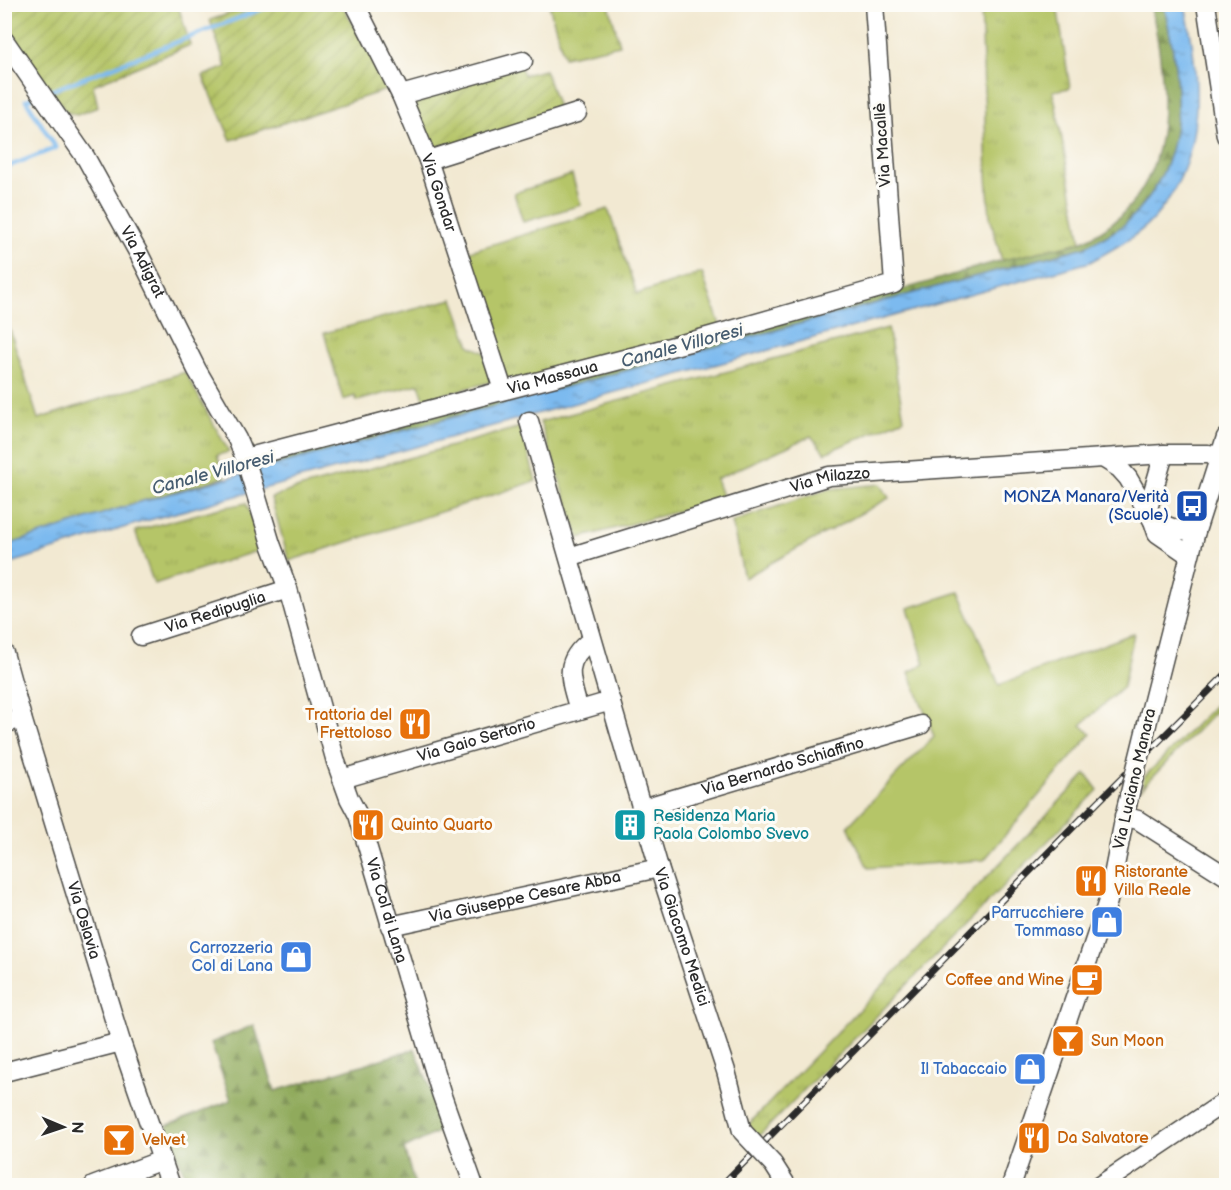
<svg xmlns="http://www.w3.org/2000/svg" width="1231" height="1190" viewBox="0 0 1231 1190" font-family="'Balsamiq Sans',sans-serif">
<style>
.grass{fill:url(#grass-tufts);stroke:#70784a;stroke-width:1.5}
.forest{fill:url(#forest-firs);stroke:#5e6a44;stroke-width:1.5}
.park{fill:#b5c568;stroke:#70784a;stroke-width:1.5}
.garden{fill:url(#garden-furrows);stroke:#70784a;stroke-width:1.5}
.water{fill:url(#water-ripples);stroke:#54728d;stroke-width:1.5}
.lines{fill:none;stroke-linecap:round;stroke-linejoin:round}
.stream{stroke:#7cbaef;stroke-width:4.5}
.minor-casing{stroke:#494844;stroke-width:21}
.minor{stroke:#fff;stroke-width:18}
.rail-casing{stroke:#2b2b2b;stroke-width:7}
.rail{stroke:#fdfcf7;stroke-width:4.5;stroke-dasharray:14;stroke-linecap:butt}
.minor-bridge-casing{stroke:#494844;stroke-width:21;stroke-linecap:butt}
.minor-bridge{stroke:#fff;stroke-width:18}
.labels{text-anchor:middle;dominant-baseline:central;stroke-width:6;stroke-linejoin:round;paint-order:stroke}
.street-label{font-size:16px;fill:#2b2b2b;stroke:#fdfcf7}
.transit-label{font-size:16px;fill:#164399;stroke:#fdfcf7;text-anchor:end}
.food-label{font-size:16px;fill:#c56008;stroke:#fdfcf7;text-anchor:start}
.culture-label{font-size:16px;fill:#0d838f;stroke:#fdfcf7;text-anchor:start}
.shop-label{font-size:16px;fill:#366cbe;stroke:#fdfcf7;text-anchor:end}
.water-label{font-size:18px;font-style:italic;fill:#475d70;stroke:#fdfcf7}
</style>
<defs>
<pattern id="grass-tufts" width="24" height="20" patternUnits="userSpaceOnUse" patternTransform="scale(1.5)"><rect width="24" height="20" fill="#b5c568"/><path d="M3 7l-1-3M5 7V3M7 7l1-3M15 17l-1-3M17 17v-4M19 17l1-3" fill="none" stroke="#9ca95a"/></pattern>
<pattern id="forest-firs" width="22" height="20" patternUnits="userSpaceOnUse" patternTransform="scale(1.5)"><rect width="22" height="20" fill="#90aa5c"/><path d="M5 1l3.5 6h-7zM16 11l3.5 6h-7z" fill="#768b4c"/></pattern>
<pattern id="garden-furrows" width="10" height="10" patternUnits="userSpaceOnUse" patternTransform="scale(1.5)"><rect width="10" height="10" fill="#b5c568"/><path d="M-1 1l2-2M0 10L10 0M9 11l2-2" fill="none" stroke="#9ca95a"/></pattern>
<pattern id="water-ripples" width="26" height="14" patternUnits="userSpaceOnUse" patternTransform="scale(1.5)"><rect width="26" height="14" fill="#7cbaef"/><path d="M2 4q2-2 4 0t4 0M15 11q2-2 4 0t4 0" fill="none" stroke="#6697c2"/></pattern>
</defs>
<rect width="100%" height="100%" fill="#fdfcf7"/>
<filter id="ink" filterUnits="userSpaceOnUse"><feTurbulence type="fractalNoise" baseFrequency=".0167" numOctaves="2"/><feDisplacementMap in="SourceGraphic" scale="12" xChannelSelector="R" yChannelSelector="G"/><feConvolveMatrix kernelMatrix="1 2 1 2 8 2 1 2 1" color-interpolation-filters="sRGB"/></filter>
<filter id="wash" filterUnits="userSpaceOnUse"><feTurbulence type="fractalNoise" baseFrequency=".008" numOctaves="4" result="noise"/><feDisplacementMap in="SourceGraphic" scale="24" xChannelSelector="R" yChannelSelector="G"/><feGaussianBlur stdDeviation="1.35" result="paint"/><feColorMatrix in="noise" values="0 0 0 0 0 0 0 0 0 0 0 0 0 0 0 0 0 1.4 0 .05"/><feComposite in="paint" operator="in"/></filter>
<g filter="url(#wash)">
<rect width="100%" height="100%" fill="#f2e9d2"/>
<path class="grass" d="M549,5H609L620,45L564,57Z
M981,5H1057L1070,88L1053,91L1081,242L1002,261L990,217L987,176Z
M608,209L637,294L702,273L721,328L517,383L506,379L467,252Z
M453,299L470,346L484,352L491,382L424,399L419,384L357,401L355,396L343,400L324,333Z
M4,311L38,419L185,372L229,452L217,455L225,477L139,502L5,546Z
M888,328L904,419L825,453L811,436L716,479L723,499L579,538L540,422Z
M521,427L536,481L289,561L271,498L292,490Z
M881,484L889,498L744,578L732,522L829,489Z
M246,503L263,549L154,584L135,531L216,509Z
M1226,694V703L1213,714L1142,788L1144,777Z
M1086,774L1098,790L757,1138L747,1126Z"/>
<path class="forest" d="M1151,5H1164C1182,85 1192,163 1125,224C1114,234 1097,240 1085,247L253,471L251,464L888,293C927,284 964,270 1003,260C1020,256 1038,252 1056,248C1065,246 1075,245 1083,241C1179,195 1170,93 1151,5Z
M254,1025L275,1091L415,1049L446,1128L404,1149L415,1185L189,1186L166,1126L231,1100L211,1043Z"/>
<path class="park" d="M572,175L581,205L523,222L514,193Z
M959,592L999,685L1134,633L1123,687L1081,725L1091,734L984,860L868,868L848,826L934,736L909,672L925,664L908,608Z"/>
<path class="garden" d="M5,4L178,5L190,45L93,85L98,107L77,115L66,112L28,58L5,21Z
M256,5H342L381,72L389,89L231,140L203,76L226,67L210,20Z
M520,66L524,75L545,70L560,113L431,154L410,97Z"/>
<path class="water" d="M1164,5H1185C1200,74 1207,152 1160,211C1143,234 1115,248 1090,262L142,522L5,565L4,546L139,502L1085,247C1097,240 1114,234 1125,224C1192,163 1182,85 1164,5Z"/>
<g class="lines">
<path class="stream" d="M45,93L275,4
M4,168L56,148L26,100L37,96"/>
</g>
</g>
<g filter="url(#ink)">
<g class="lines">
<defs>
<g id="minor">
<path id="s1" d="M355,4L401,95L428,160L503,390"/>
<path d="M1206,4L1226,136"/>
<path id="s2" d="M4,40L86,158L139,254L197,370L237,439L245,458L271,544L288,589L336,762L349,798L358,815L441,1093L474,1186"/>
<path d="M401,95L523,61"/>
<path d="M428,160L577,113"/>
<path id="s3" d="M529,421L659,868L726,1071L742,1131"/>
<path id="s4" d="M245,458L693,341L894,284L874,4"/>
<path d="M1103,458L1119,468L1128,478L1153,521L1157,533L1189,555"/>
<path d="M1147,512L1164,454"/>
<path d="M1153,521L1178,530L1196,531"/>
<path id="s5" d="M569,557L829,476L1164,454H1208L1220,456"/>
<path id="s6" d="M141,636L288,589"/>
<path id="s7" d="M4,653L22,718L121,1042L171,1186"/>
<path d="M579,710C570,679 562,662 591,640"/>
<path d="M4,724L22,718"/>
<path d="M1147,724L1196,531L1226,437"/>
<path id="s8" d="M342,779L611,701"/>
<path id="s9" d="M643,808L921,725"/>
<path d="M1124,816L1138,820L1226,876"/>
<path id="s10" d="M390,926L659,868"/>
<path d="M4,1072L121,1042"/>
<path d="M773,1164L787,1186"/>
<path d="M93,1186L162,1160"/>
<path d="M1011,1186L1108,901L1127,805"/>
<path d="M1099,1186L1226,1101"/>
</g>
</defs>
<use href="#minor" class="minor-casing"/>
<use href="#minor" class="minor"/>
<defs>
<path id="rail" d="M721,1186L1093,807L1226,674"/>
</defs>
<use href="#rail" class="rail-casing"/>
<use href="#rail" class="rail"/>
<defs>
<path id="minor-bridge" d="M1127,805L1147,724
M742,1131L773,1164"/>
</defs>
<use href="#minor-bridge" class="minor-bridge-casing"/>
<use href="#minor-bridge" class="minor-bridge"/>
</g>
</g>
<defs>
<symbol id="bus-square" viewBox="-11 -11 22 22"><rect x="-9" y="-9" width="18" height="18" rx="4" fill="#1a4fb4" stroke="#fdfcf7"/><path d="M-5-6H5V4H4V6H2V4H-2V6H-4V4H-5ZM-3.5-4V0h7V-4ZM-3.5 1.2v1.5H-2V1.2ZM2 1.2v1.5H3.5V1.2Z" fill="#fff"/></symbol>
<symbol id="restaurant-square" viewBox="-11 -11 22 22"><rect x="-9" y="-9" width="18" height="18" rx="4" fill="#e8710a" stroke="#fdfcf7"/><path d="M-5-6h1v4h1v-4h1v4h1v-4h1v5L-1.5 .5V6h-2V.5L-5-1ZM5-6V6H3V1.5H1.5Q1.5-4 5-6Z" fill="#fff"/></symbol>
<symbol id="building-square" viewBox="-11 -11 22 22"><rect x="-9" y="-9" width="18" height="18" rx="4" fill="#0f9aa8" stroke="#fdfcf7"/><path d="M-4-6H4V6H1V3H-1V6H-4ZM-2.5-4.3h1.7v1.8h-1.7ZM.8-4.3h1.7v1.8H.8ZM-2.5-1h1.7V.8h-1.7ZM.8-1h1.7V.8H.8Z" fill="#fff"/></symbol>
<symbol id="shop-square" viewBox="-11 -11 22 22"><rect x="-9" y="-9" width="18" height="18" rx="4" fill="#3f7fe0" stroke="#fdfcf7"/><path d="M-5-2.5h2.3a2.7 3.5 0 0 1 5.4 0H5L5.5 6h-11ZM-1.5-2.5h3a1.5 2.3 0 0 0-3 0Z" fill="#fff"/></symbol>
<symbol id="cafe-square" viewBox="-11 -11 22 22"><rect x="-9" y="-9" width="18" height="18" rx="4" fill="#e8710a" stroke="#fdfcf7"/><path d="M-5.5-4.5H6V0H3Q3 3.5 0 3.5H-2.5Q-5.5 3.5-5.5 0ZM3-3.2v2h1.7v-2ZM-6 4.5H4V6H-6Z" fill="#fff"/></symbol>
<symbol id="bar-square" viewBox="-11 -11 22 22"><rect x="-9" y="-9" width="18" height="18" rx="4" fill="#e8710a" stroke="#fdfcf7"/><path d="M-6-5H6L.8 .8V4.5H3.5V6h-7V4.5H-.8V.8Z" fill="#fff"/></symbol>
</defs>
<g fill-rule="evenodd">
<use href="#bus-square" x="1173" y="487" width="38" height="38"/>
<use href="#restaurant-square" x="396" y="705" width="38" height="38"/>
<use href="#restaurant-square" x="349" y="806" width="38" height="38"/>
<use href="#building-square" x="611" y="806" width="38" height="38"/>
<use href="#restaurant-square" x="1072" y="862" width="38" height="38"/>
<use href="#shop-square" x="1088" y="903" width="38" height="38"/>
<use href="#shop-square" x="277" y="938" width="38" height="38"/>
<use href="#cafe-square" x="1068" y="961" width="38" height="38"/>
<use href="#bar-square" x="1049" y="1022" width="38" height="38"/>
<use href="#shop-square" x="1011" y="1050" width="38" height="38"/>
<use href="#restaurant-square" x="1015" y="1119" width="38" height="38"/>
<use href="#bar-square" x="100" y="1121" width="38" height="38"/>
</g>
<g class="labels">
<g class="street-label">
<text transform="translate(883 145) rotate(-94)">Via Macallè</text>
<text stroke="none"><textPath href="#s1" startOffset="207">Via Gondar</textPath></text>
<text stroke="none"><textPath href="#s2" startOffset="262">Via Adigrat</textPath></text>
<text stroke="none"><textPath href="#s4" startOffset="318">Via Massaua</textPath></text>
<text stroke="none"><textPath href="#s5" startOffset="273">Via Milazzo</textPath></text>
<text stroke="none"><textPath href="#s6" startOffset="78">Via Redipuglia</textPath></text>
<text stroke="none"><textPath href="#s8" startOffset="140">Via Gaio Sertorio</textPath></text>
<text stroke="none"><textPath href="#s9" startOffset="146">Via Bernardo Schiaffino</textPath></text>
<text transform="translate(1135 779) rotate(-77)">Via Luciano Manara</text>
<text stroke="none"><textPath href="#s10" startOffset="138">Via Giuseppe Cesare Abba</textPath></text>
<text stroke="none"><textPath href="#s2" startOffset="958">Via Col di Lana</textPath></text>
<text stroke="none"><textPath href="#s7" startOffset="279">Via Oslavia</textPath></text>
<text stroke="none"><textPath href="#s3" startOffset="538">Via Giacomo Medici</textPath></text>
</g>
<g class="transit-label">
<text x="1169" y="497">MONZA Manara/Verità<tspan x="1169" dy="18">(Scuole)</tspan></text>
</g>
<g class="food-label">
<text x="392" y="715" text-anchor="end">Trattoria del<tspan x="392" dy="18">Frettoloso</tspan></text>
<text x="391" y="825">Quinto Quarto</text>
<text x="1114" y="872">Ristorante<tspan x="1114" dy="18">Villa Reale</tspan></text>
<text x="1064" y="980" text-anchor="end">Coffee and Wine</text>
<text x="1091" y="1041">Sun Moon</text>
<text x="1057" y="1138">Da Salvatore</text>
<text x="142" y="1140">Velvet</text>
</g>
<g class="culture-label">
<text x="653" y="816">Residenza Maria<tspan x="653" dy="18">Paola Colombo Svevo</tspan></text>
</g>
<g class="shop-label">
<text x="1084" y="913">Parrucchiere<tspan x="1084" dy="18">Tommaso</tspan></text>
<text x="273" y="948">Carrozzeria<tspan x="273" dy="18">Col di Lana</tspan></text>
<text x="1007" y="1069">Il Tabaccaio</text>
</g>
<g class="water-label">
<text transform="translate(682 346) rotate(-15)">Canale Villoresi</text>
<text transform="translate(213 473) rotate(-15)">Canale Villoresi</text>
</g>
</g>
<rect width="1231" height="1190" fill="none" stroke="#fdfcf7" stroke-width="24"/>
<g transform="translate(63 1127) rotate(92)" stroke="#fdfcf7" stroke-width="4.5" paint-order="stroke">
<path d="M0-4.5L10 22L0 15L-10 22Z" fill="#2b2b2b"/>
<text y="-9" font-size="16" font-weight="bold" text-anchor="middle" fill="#2b2b2b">N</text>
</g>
</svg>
